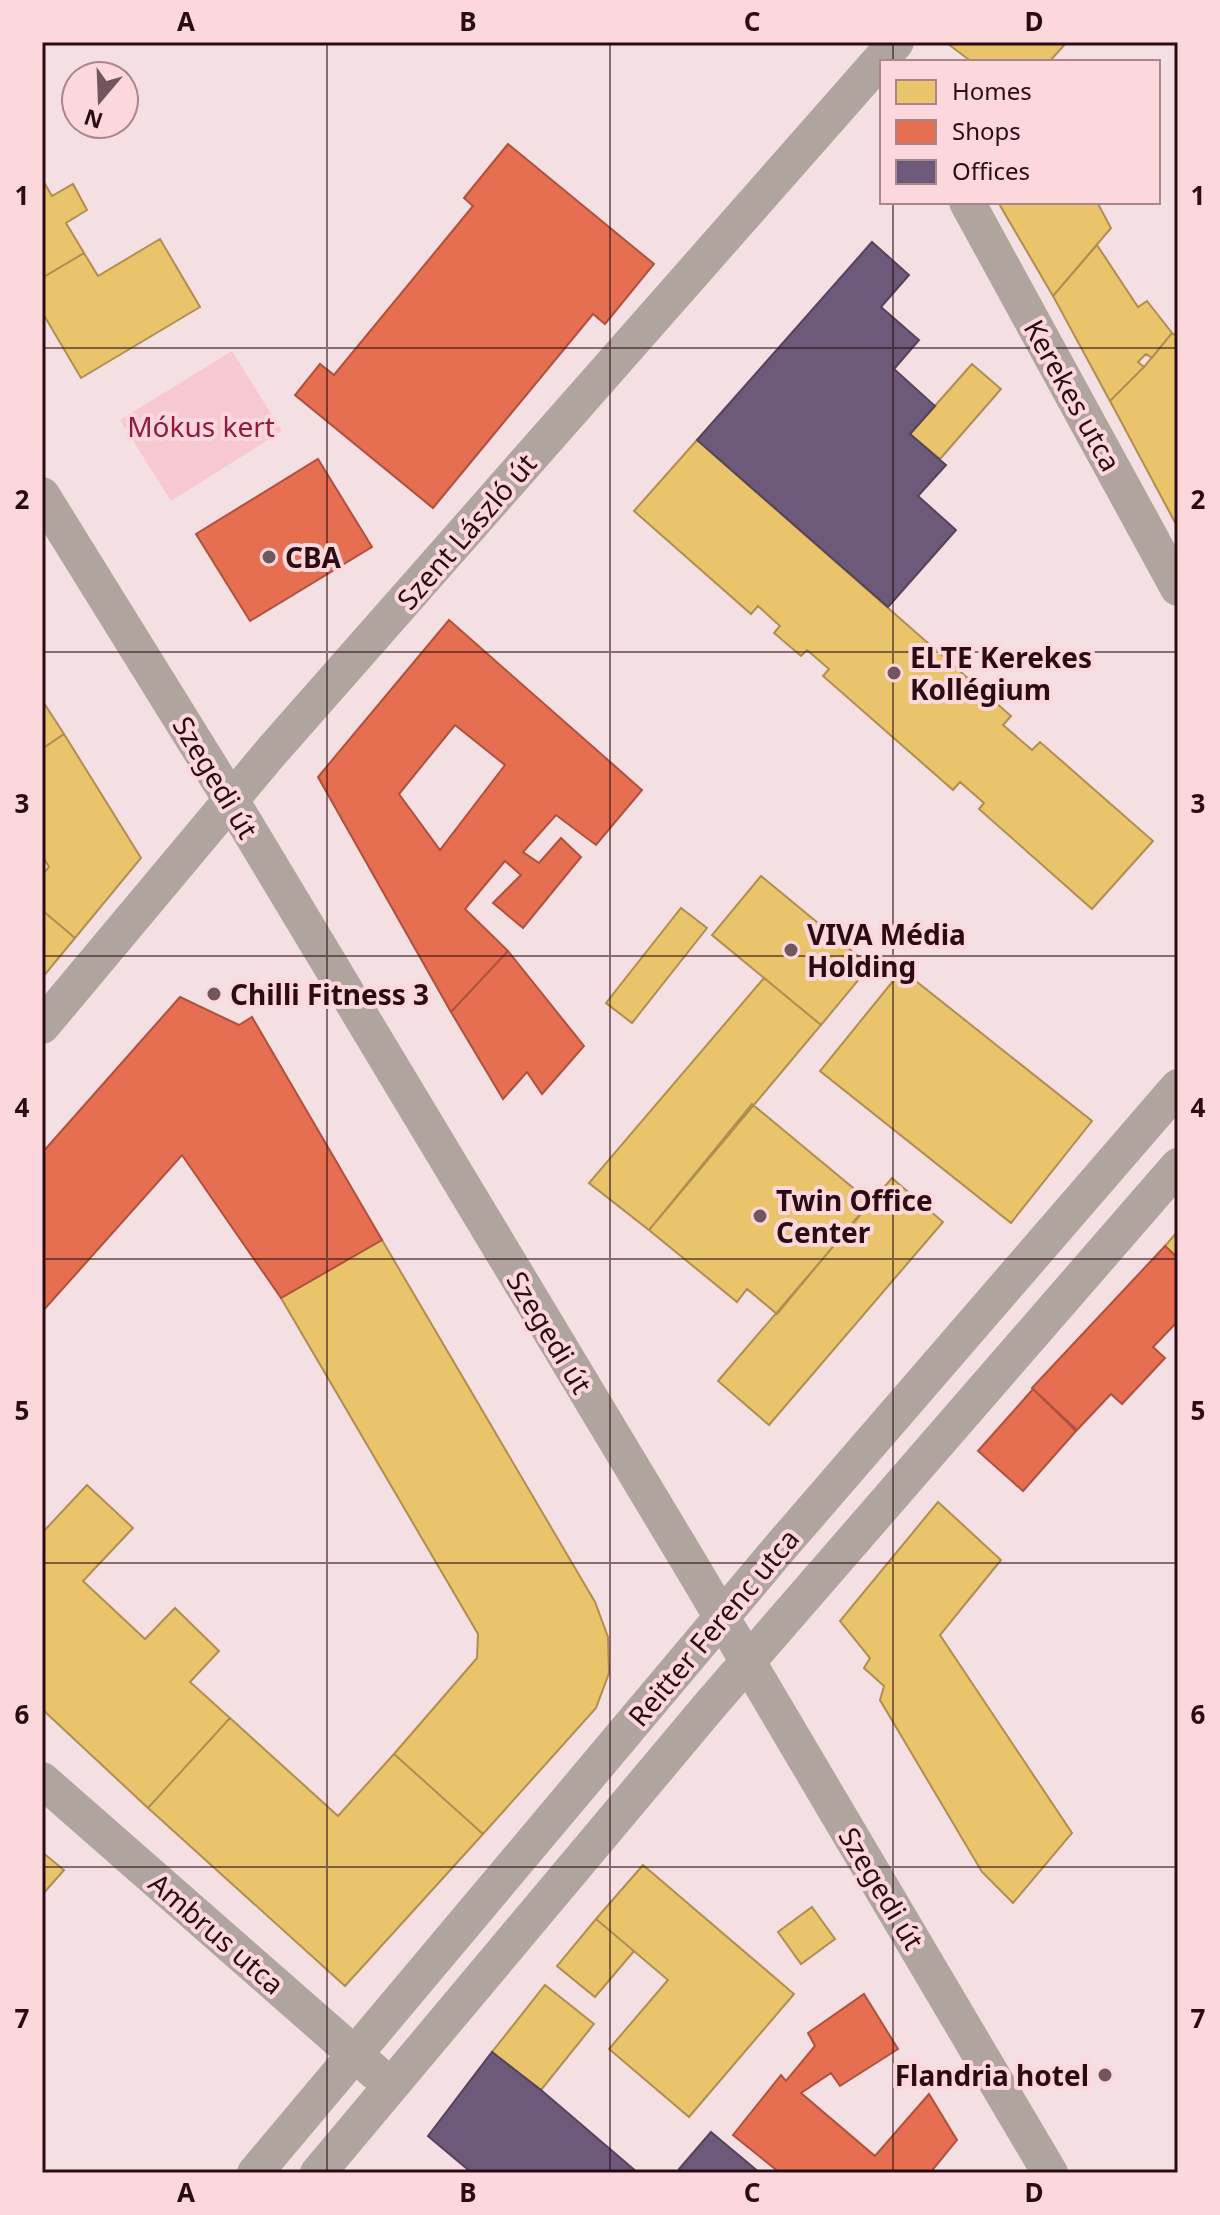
<svg xmlns="http://www.w3.org/2000/svg" width="1220" height="2215" viewBox="0 0 1220 2215" font-family="'Noto Sans',sans-serif">
<style>
.green{fill:#f7c8cf}
.homes{fill:#e9c46a;stroke:#b08d50;stroke-width:2}
.shops{fill:#e76f51;stroke:#af513e;stroke-width:2;fill-rule:evenodd}
.offices{fill:#6d597a;stroke:#59425b;stroke-width:2}
.lines{fill:none;stroke-linecap:round;stroke-linejoin:round}
.minor{stroke:#afa59e;stroke-width:36}
.grid{fill:none;stroke:#2b0c13;stroke-width:2;stroke-opacity:0.55}
.poi-dot{fill:#71565c;stroke:#fcd8dd;stroke-width:3}
.labels{text-anchor:middle;dominant-baseline:central;stroke-width:8;stroke-linejoin:round;paint-order:stroke}
.street-label{font-size:28px;fill:#2b0c13;stroke:#fcd8dd}
.park-label{font-size:28px;fill:#901b40;stroke:#fcd8dd}
.poi-label{font-size:28px;font-weight:bold;fill:#2b0c13;stroke:#fcd8dd;text-anchor:start}
.neatline{fill:none;stroke:#2b0c13;stroke-width:3}
.grid-label{font-size:26px;text-anchor:middle;font-weight:bold;fill:#2b0c13}
</style>
<rect width="100%" height="100%" fill="#f4e0e3"/>
<path class="green" d="M232,351L282,431L171,501L120,420Z"/>
<path class="homes" d="M950,42H1067L1049,62H972L948,44Z
M42,179L52,196L73,184L87,210L66,223L84,253L42,278Z
M998,202H1097L1111,228L1053,296Z
M160,239L200,307L81,378L42,312V278L84,253L98,276Z
M1097,245L1138,307L1147,301L1172,333L1152,358L1146,354L1138,362L1144,367L1110,401L1053,296Z
M1172,333L1178,337V528L1110,401L1144,367Z
M972,364L1001,389L940,459L910,434Z
M697,440L1011,716L1003,725L1032,750L1040,742L1153,841L1092,909L979,809L984,803L960,782L953,790L823,676L829,669L807,650L801,656L774,633L780,626L758,606L751,614L634,511Z
M42,700L64,734L42,749Z
M64,734L141,858L75,938L42,910V875L49,867L42,855V749Z
M761,876L870,966L821,1025L712,935Z
M681,908L707,928L632,1023L606,1003Z
M42,910L75,938L42,978Z
M902,970L1092,1121L1011,1223L820,1071Z
M764,978L821,1025L649,1230L589,1183Z
M752,1104L870,1202L777,1314L747,1289L737,1302L649,1230Z
M892,1178L943,1222L769,1425L718,1381Z
M1178,1231V1258L1165,1246Z
M382,1240L595,1602L608,1637L609,1673L596,1708L483,1834L394,1754L477,1658L478,1634L281,1298Z
M87,1485L133,1528L83,1581L145,1639L175,1608L219,1651L190,1682L230,1718L148,1808L42,1709V1533Z
M938,1502L1001,1560L940,1635L1072,1833L1013,1903L982,1872L880,1700L884,1686L864,1668L870,1658L840,1621Z
M230,1718L338,1816L394,1754L483,1834L345,1986L148,1808Z
M42,1852L64,1870L42,1895Z
M643,1865L794,1994L689,2117L609,2049L668,1980L596,1919Z
M812,1907L835,1939L801,1964L778,1932Z
M596,1919L634,1951L595,1997L557,1966Z
M545,1985L594,2024L541,2090L492,2052Z"/>
<path class="shops" d="M508,144L654,264L605,324L593,314L433,508L295,395L320,364L334,375L473,206L464,198Z
M318,459L372,547L250,621L196,534Z
M449,620L642,790L596,845L556,815L523,852L539,863L561,838L581,857L523,928L493,903L521,875L505,861L465,909L508,951L451,1012L318,777ZM455,725L505,765L440,850L399,794Z
M508,951L584,1046L542,1094L527,1072L503,1099L451,1012Z
M180,997L239,1025L252,1017L382,1240L281,1298L182,1155L42,1312V1153Z
M1165,1246L1178,1258V1321L1153,1347L1165,1358L1122,1404L1111,1394L1077,1430L1032,1388Z
M1033,1389L1076,1431L1023,1491L978,1451Z
M864,1994L898,2049L840,2086L831,2073L801,2093L875,2156L929,2094L957,2140L930,2173H780L733,2135L781,2075L786,2081L815,2046L808,2033Z"/>
<path class="offices" d="M872,242L909,275L881,307L919,340L894,369L935,406L910,434L946,465L918,496L956,530L888,607L697,440Z
M492,2052L541,2090L638,2173H472L428,2136Z
M711,2132L760,2173H685L679,2169Z"/>
<g class="lines">
<path class="minor" d="M967,202L1178,588
M42,495L231,800L689,1562L1050,2173
M42,1026L272,751L896,42
M42,1780L375,2072
M255,2173L778,1550L1178,1087
M318,2173L711,1704L1178,1166"/>
</g>
<path class="grid" d="M327,42V2173M610,42V2173M893,42V62M893,202V2173M42,348H1178M42,652H1178M42,956H1178M42,1259H1178M42,1563H1178M42,1867H1178"/>
<g class="poi-dot">
<circle cx="269" cy="557" r="8"/>
<circle cx="894" cy="673" r="8"/>
<circle cx="791" cy="950" r="8"/>
<circle cx="214" cy="994" r="8"/>
<circle cx="760" cy="1216" r="8"/>
<circle cx="1105" cy="2075" r="8"/>
</g>
<g class="labels">
<g class="street-label">
<text transform="translate(1073 395) rotate(61)">Kerekes utca</text>
<text transform="translate(466 531) rotate(-49)">Szent László út</text>
<text transform="translate(216 777) rotate(59)">Szegedi út</text>
<text transform="translate(550 1332) rotate(59)">Szegedi út</text>
<text transform="translate(713 1627) rotate(-50)">Reitter Ferenc utca</text>
<text transform="translate(882 1888) rotate(59)">Szegedi út</text>
<text transform="translate(217 1933) rotate(41)">Ambrus utca</text>
</g>
<g class="park-label">
<text x="201" y="426">Mókus kert</text>
</g>
<g class="poi-label">
<text x="285" y="557">CBA</text>
<text x="910" y="657">ELTE Kerekes<tspan x="910" dy="32">Kollégium</tspan></text>
<text x="807" y="934">VIVA Média<tspan x="807" dy="32">Holding</tspan></text>
<text x="230" y="994">Chilli Fitness 3</text>
<text x="776" y="1200">Twin Office<tspan x="776" dy="32">Center</tspan></text>
<text x="1089" y="2075" text-anchor="end">Flandria hotel</text>
</g>
</g>
<rect width="1220" height="2215" fill="none" stroke="#fcd8dd" stroke-width="88"/>
<rect x="880" y="60" width="280" height="144" fill="#fcd8dd" stroke="#a8868c" stroke-width="2"/>
<rect x="896" y="80" width="40" height="24" fill="#e9c46a" stroke="#a8868c" stroke-width="2"/>
<text x="952" y="100" font-size="24" fill="#2b0c13">Homes</text>
<rect x="896" y="120" width="40" height="24" fill="#e76f51" stroke="#a8868c" stroke-width="2"/>
<text x="952" y="140" font-size="24" fill="#2b0c13">Shops</text>
<rect x="896" y="160" width="40" height="24" fill="#6d597a" stroke="#a8868c" stroke-width="2"/>
<text x="952" y="180" font-size="24" fill="#2b0c13">Offices</text>
<g transform="translate(100 100) rotate(199)"><circle r="38" fill="#fcd8dd" stroke="#a8868c" stroke-width="2"/>
<path d="M0-6L14 30L0 20L-14 30Z" fill="#71565c"/>
<text y="-12" font-size="22" font-weight="bold" text-anchor="middle" fill="#2b0c13">N</text>
</g>
<rect x="44" y="44" width="1132" height="2127" class="neatline"/>
<g class="grid-label">
<text x="186" y="31">A</text>
<text x="468" y="31">B</text>
<text x="752" y="31">C</text>
<text x="1034" y="31">D</text>
<text x="22" y="205">1</text>
<text x="1198" y="205">1</text>
<text x="22" y="509">2</text>
<text x="1198" y="509">2</text>
<text x="22" y="813">3</text>
<text x="1198" y="813">3</text>
<text x="22" y="1117">4</text>
<text x="1198" y="1117">4</text>
<text x="22" y="1420">5</text>
<text x="1198" y="1420">5</text>
<text x="22" y="1724">6</text>
<text x="1198" y="1724">6</text>
<text x="22" y="2028">7</text>
<text x="1198" y="2028">7</text>
<text x="186" y="2202">A</text>
<text x="468" y="2202">B</text>
<text x="752" y="2202">C</text>
<text x="1034" y="2202">D</text>
</g>
</svg>
